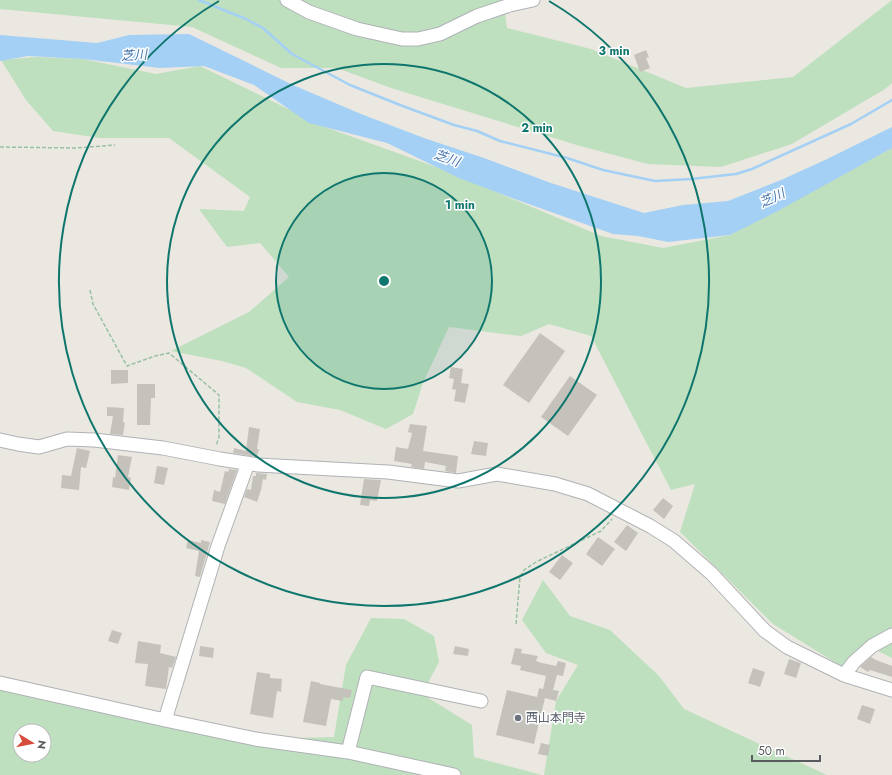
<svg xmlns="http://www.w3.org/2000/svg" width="892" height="775" viewBox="0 0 892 775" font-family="Jost,'Noto Sans JP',sans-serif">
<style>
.green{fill:#bee0bf;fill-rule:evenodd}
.water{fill:#a5d0f5}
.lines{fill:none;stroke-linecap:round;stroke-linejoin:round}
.stream{stroke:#a5d0f5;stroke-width:2.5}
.building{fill:#c5c2bc}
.minor-casing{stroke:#b0b2b6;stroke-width:15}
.path{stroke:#99c0a5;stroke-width:1.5;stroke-dasharray:4 2;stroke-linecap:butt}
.minor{stroke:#fff;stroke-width:13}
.ring{fill:none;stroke:#0f766e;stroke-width:2}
.worship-dot{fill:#6b7280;stroke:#fff;stroke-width:1.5}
.labels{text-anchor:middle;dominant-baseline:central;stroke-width:3;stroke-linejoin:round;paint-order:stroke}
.worship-label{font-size:12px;fill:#5b616d;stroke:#fff;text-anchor:start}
.water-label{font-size:13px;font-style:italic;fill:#4876ad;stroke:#fff}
.centre{fill:#0f766e;stroke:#fff;stroke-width:2}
.ring-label{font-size:12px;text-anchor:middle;font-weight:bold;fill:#0f766e;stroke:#fff;stroke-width:3;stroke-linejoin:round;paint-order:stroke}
</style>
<rect width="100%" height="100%" fill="#eae8e0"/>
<path class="green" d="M0,0H503L507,28L591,49L686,88L793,77L892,0V83L885,89L792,144L721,167L648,164L580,146L391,88L337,68H281L192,27L0,9Z
M35,57L83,59L156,74L200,66L325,127L439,168L601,236L663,248L730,235L892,148V658L872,648L841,666L773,624L680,532L695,484L671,490L591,336L549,324L521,336L449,327L423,383L413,414L386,429L340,410L297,402L246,368L222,361L171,351L249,312L289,277L260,243L227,247L199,209L244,211L250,197L169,138H100L53,131L26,100L1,60Z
M543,580L570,616L610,630L659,676L684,709L827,775H544L556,701L578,665L546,653L522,620Z
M371,618L404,619L434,636L439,662L422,694L472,725L474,757L542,775H0V683L255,739L334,737L346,665ZM20,731H44V755H20Z"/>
<path class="water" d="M189,34L293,85L361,114L424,138L484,158L551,183L644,213L683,205L728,201L781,180L825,160L892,127V148L776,212L730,235L668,242L638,236L613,234L523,202L459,178L387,143L309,123L254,85L204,66L160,68L83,59L28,56L0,61V35L97,43L129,35Z"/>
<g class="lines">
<path class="stream" d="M199,0L246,19L263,28L292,54L350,85L400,105L454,125L477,131L500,141L567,158L603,170L655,181L691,179L736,174L752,169L851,124L892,100"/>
</g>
<path class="building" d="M646,50L649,57L646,58L650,68L640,72L634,55Z
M540,333L565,351L529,403L503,385Z
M451,367L463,369L461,383L469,384L465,403L454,401L456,390L452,389L454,379L449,378Z
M111,370H128V383L111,384Z
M570,376L597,395L568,436L541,417Z
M137,384H155V398H151L150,425H137Z
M107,407L124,408L123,422L125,423L123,435L110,434L113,416H107Z
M410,424L427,426L423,451L458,456L456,473L445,471L446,466L425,462L424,469L411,467L412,464L394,461L396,447L408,449L412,433L408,432Z
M249,427L260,429L257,449H259L257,457L233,453L234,448L246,451Z
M474,441L488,443L486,456L471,454Z
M77,448L90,451L86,468L81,467L79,490L61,488L62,475L71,476Z
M118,455L132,457L128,477L131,478L129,490L112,487L113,477L115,478Z
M157,466L168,468L164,485L154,483Z
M229,469L237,470L225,504L212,501L214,490L220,492L225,471L228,472Z
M256,473L267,474L266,480L263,479L261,490L257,502L244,497L247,489L251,490L253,476H256Z
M364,479L381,480L377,501L370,500L369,506L360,505Z
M663,498L673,506L664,519L653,510Z
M627,525L638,533L626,551L614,542Z
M598,537L615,549L602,566L586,554Z
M188,540L201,543V540L210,542L200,577L195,576L199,551L186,548Z
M562,555L573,563L560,580L549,572Z
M112,630L122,633L118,644L108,641Z
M138,641L161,645L160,653L176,657L172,668L169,667L166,689L145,686L148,664L135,663Z
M200,646L214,648L213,658L199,656Z
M455,646L469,649L468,656L453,654Z
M515,648L522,649L521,653L538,656L536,661L542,663L556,666L558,661L566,663L563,676L557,675L553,690L559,691L556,701L545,698L534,744L496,735L507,690L537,697L539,688L543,689L546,676L520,670L521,666L511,664Z
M871,657L876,660L892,666V677L870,670L868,672L860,667Z
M789,659L801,663L796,678L784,674Z
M753,668L765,672L760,687L748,683Z
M257,672L270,674V678L282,679L281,692L277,691L273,718L250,714Z
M311,681L320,683V684L352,690L350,698L343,697V701L331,699L326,726L303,722Z
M862,705L875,709L870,724L857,719Z
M541,743L550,745L548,756L538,754Z"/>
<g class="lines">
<defs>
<path id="minor" d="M287,0L309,12L357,29L402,39H418L440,34L477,16L510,5L533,0
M0,440L18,444L39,447L67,439L94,440L163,448L220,459L258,465L388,472L458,481L497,474L555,484L588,494L650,526L674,541L711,573L765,631L787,647L844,675L892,690
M844,675L854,662L872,646L892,635
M0,683L165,720L255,739L348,752L454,775
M165,720L218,546L248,463
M348,752L367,677L481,701"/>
</defs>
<use href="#minor" class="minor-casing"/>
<path class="path" d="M0,147L76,148L115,145
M90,290L93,304L127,366L155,356L169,353L219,395V437L216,446
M516,624L520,577L524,570L536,562L601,531L612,519"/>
<use href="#minor" class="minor"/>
</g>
<circle cx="384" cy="281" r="108" fill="#0f766e" fill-opacity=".12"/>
<g class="ring">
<circle cx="384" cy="281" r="108"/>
<circle cx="384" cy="281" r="217"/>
<path d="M549 1A325 325 0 1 1 219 1"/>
</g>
<circle class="worship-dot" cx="518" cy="718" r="4"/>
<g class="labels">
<g class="worship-label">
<text x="526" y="718">西山本門寺</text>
</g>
<g class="water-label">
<text transform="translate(134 55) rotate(-3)">芝川</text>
<text transform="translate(447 158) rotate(19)">芝川</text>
<text transform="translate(772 198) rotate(-25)">芝川</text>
</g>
</g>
<circle cx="384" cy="281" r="6" class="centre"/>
<g class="ring-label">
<text x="614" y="55">3 min</text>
<text x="537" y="132">2 min</text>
<text x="460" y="209">1 min</text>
</g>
<g transform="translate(32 743) rotate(100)"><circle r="19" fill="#ffffff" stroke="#bdbdbf"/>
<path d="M0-3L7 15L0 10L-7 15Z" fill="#d64b3a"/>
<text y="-6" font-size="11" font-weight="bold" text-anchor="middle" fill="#595b5f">N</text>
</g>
<path d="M752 755v6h68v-6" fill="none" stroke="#595b5f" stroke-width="2"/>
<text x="758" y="755" font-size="12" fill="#595b5f" stroke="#ffffff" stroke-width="3" paint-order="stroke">50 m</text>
</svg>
